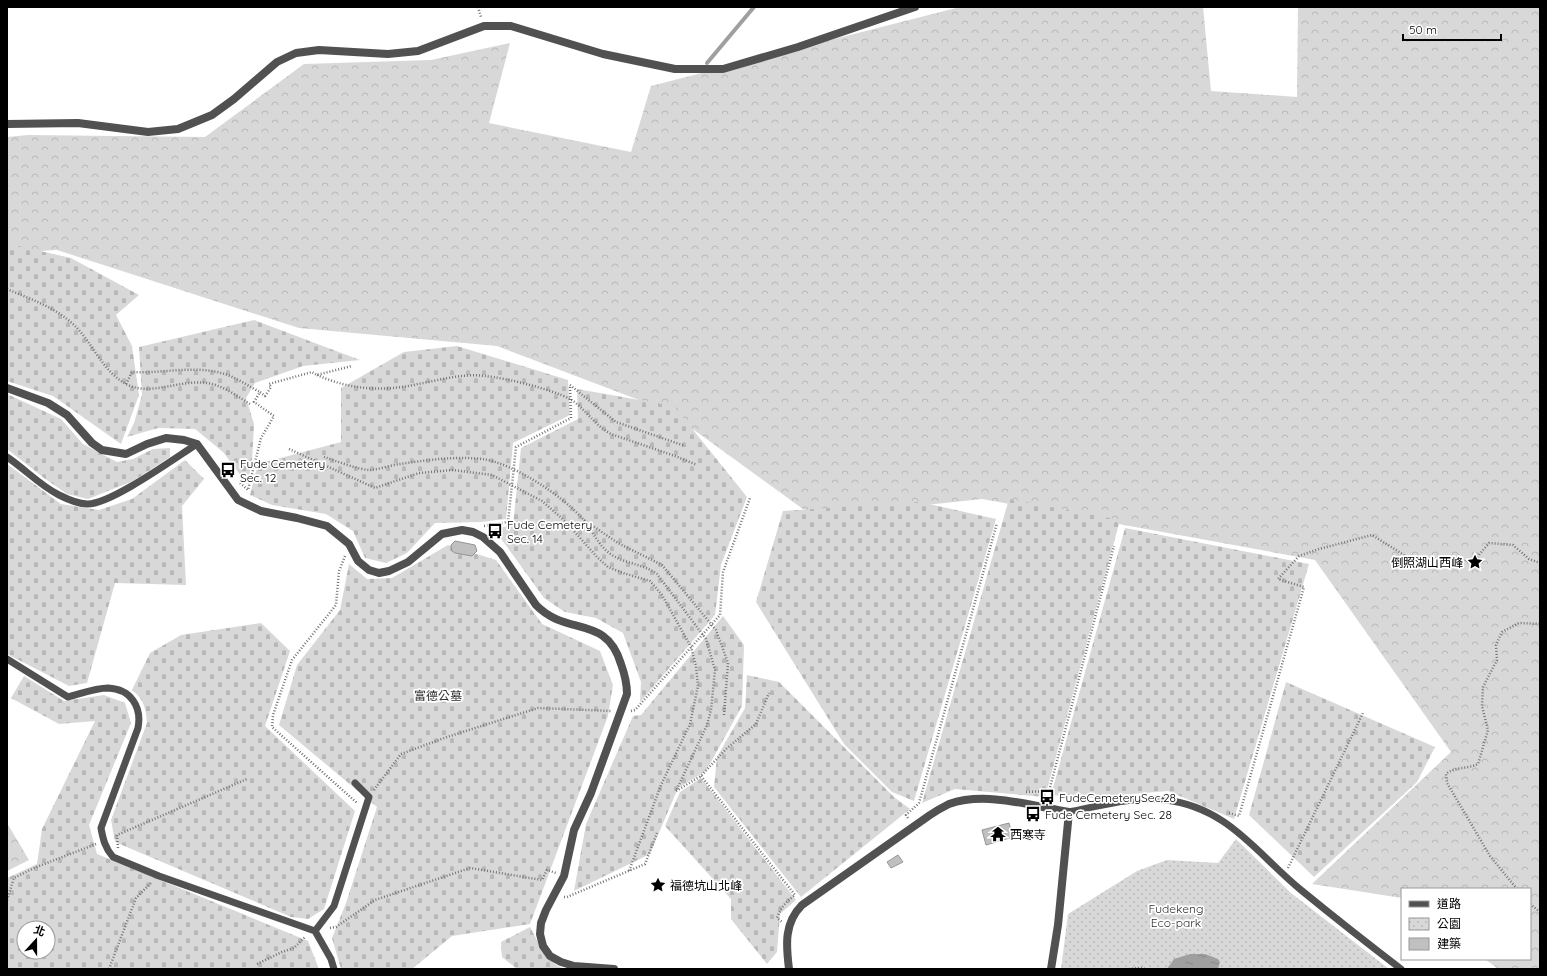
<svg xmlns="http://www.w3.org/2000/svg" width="1547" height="976" viewBox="0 0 1547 976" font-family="Quicksand,'Noto Sans TC',sans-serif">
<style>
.forest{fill:url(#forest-crowns)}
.cemetery{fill:url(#cemetery-stones);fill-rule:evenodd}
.park{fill:url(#park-dots)}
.water{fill:url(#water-ripples)}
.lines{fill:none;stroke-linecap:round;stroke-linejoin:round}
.stream{stroke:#9f9f9f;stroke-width:4}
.building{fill:#c0c0c0;stroke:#959595}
.path{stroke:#737373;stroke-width:2.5;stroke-dasharray:1 2;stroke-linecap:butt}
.service{stroke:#515151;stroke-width:7}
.minor{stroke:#515151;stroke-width:8}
.labels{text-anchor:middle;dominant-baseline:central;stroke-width:3.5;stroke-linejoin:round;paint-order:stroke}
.poi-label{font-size:12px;fill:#000;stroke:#fff;text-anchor:start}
.park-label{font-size:12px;fill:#2f2f2f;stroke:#fff}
</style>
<defs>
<pattern id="forest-crowns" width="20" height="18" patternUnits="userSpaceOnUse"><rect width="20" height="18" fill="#d8d8d8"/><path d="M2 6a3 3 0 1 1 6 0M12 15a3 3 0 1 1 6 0" fill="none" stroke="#b8b8b8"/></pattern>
<pattern id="cemetery-stones" width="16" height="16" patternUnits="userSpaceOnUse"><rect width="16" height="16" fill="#d8d8d8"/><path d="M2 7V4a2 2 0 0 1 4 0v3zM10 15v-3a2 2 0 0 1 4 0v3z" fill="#b8b8b8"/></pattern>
<pattern id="park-dots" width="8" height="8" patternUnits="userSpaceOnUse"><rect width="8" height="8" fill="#d8d8d8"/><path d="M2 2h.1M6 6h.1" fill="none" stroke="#b8b8b8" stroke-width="1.8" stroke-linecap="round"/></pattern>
<pattern id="water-ripples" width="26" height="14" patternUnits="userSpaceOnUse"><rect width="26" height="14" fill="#9f9f9f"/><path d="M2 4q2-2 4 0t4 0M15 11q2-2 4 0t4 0" fill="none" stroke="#878787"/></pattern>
</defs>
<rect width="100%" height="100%" fill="#fff"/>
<path class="forest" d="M960,7H1203L1211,91L1297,97L1298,7H1540V969H1498L1485,959H1530V889H1402V898L1312,884L1451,752L1315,560L982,499L814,517L668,411L497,346L299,328L57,250L7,253V137L28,135L205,137L304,64L431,60L510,43L489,123L631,152L651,86Z
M7,823L29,860L7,871Z"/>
<path class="cemetery" d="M14,245L71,258L139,295L116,315L132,346L139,395L121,444L53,396L7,381V246Z
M254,320L360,360L303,366L255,383L246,398L254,424L252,462L247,484L223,452L195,429L158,428L127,437L134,423L142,395L139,347Z
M457,346L568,380L570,415L513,443L506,519L481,522L435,523L407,553L386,563L365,558L353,531L326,514L272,505L250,495L258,464L341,442V388L404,352Z
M577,389L674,406L747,497L721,565L715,615L640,702L641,682L623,633L596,618L565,612L544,598L494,529L513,525L521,448L578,419Z
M7,394L61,419L83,444L117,462L133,459L153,449L170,448V457L133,481L88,499L67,494L44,478L7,449Z
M185,460L204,479L182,506L186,585L115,583L87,683L69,686L7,654V464L61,504L99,510L132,499Z
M1009,499L1120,520L1045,797L955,789L922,803Z
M920,502L996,519L914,801L892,792L844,744L756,602L783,511Z
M1125,528L1309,564L1234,819L1168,791L1085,798L1051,795Z
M448,545L496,560L542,624L600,651L613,685L608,716L530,924L452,936L412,969H341L332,938L346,903L377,807L279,725L297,665L340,610L349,564L367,579L392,578Z
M723,616L744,645L742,706L706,771L678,788L650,854L574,891L586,824L633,716L641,715Z
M261,623L290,651L265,726L355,811L324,909L308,919L291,917L115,842L111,820L147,723C146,709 144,699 132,690L150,653L181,635Z
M747,675L779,682L894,797L910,809L801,897L714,787L717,757L745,708Z
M24,676L64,701L104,695L125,703L131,723L89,825L97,854L308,941L319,969H7V878L37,864L42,829L95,721L59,724L11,698ZM24,928H48V952H24Z
M1286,682L1435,747L1417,782L1314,877L1249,815Z
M701,778L796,900L780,914L777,952L767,964L731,919V899L665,826L680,792Z
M530,927C539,943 546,964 566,969H517L502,957L501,942Z"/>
<path class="park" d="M1236,839L1291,893L1389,969H1061L1068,914L1137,871L1167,860L1218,863Z"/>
<path class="water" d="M1190,954H1205L1218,959L1220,962L1218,969H1167L1174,959Z"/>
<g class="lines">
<path class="stream" d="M707,63L754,7"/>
</g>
<path class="building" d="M455,541L475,545L477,551L472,556L455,553L452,551L451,545Z
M1009,823L1013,837L986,845L982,830Z
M898,855L903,862L891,868L887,862Z"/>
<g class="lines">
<path class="path" d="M478,7L481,17
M7,289C30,299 55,307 74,325C93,343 102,371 126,384C150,397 180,379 207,383C222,385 237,396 250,404
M317,375C351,390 383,392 418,384C440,380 463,373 485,376C506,378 551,389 570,399C585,408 594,425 611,434L675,456L697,465
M126,384L132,372C161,374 192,365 221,373C234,376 248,386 260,392
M570,385L616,422L685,446
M289,449L375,488L419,473L453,470L492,475L542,501L565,521L597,557L608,567L623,573L650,581L662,595L691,647L696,666L698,686L690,724L661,785L629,871
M324,457C337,461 358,470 371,470C380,469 391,465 400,464C427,460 455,456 482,459C513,463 561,495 582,518C592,529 596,542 608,552C622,564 642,563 657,574L706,639L715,670L711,710L707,725L676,791L701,776L726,749L756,724L769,693
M240,483L248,490L261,438L274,416L254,402L260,392L265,396L271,387L269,384L312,372L317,375L352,366
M584,520L618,543L662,565L716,630L728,663L724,715
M484,526L508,522L516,447L571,418L570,385
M345,556L339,571L336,605L292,660L273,715L272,727L357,803
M631,711L635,710L720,615L723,572L750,498
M701,776L795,895C786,902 781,907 777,918L782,922
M374,790L401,754L447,737L538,708L612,711
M1026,792L1049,791L1114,546
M1229,813L1239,816L1304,587L1278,579L1299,556L1319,549L1372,535L1412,560L1458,558L1473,562L1489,543L1513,545L1529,559L1540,563
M908,818L906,815L919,803L997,523
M118,848L117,835L247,779
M1288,868L1363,713
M1517,889L1490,856L1447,783L1446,774C1454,767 1468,769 1478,764L1488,730L1482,706L1483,687L1497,660L1496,645L1502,632L1519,623L1540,624
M564,897H567L645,864L657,833
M7,900L14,878L34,868L96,844
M1530,904L1540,912
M330,928L336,927L375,900L470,868L542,880L547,870L556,873
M257,964L282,952L294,948L305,937
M109,969L136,898L151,883
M1129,969L1139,968L1145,969"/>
<path class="service" d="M7,457C25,469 39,485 59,495C67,499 78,504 87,504C110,505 175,458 197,444
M7,659L68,697C80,694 95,688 108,688C131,689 142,707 138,728L101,828C103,839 105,848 113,857L159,876L315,931L331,959L334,969
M1069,812C1100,806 1133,796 1165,800C1228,807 1257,854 1301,890C1334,917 1367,943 1401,969
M315,931L334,906L369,797L355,783"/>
<path class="minor" d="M7,124L78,123L148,132L178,129L212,115L234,99L277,62L296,53L319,50L388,54L418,51L484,26H511L603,54L675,69H723L798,47L915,7
M7,388L48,403L67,415L92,443L102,450L126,454L147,444L166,438L184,440L197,444L238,500L261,511L297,518L327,526L349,544L358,561L369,570L379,573L389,571L408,562L442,534L462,530L473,532L483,537L500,552L536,605C567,637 606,614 621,664C625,675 627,684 627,694L591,793L574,830L564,876L546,910L541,923L540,934L543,946L550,956L561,962L574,966L614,969
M789,969C786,945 784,923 802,905L930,815C936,811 943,807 949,804C986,791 1032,806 1069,812L1058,925L1051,969"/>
</g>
<defs>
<symbol id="bus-bare" viewBox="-9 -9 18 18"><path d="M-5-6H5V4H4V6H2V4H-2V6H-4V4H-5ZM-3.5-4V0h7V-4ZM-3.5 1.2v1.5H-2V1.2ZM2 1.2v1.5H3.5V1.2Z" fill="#000" stroke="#fff" stroke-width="2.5" paint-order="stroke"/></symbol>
<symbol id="sight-bare" viewBox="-9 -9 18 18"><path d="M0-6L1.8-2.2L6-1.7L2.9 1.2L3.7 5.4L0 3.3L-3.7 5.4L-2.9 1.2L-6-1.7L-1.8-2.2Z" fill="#000" stroke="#fff" stroke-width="2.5" paint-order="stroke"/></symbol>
<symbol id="temple-bare" viewBox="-9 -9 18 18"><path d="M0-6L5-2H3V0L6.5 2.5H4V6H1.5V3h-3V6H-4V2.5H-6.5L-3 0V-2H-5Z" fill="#000" stroke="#fff" stroke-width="2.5" paint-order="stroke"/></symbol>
</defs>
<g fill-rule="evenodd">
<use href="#bus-bare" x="217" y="459" width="22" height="22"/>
<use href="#bus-bare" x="484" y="520" width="22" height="22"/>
<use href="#sight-bare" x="1464" y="551" width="22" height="22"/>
<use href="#bus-bare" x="1036" y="786" width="22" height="22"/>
<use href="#bus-bare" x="1022" y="803" width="22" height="22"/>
<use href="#temple-bare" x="987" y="823" width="22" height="22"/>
<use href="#sight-bare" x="647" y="874" width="22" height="22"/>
</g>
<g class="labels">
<g class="poi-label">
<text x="240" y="463">Fude Cemetery<tspan x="240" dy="14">Sec. 12</tspan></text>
<text x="507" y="524">Fude Cemetery<tspan x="507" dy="14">Sec. 14</tspan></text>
<text x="1463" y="562" text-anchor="end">倒照湖山西峰</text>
<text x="1059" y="797">FudeCemeterySec.28</text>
<text x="1045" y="814">Fude Cemetery Sec. 28</text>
<text x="1010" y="834">西寒寺</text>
<text x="670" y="885">福德坑山北峰</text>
</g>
<g class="park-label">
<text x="438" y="695">富德公墓</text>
<text x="1176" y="908">Fudekeng<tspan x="1176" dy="14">Eco-park</tspan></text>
</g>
</g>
<rect width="1547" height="976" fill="none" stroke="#000000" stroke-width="16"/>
<rect x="1401" y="888" width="130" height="72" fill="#ffffff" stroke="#999999"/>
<rect x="1409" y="901" width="20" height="6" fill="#515151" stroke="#999999"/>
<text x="1437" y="908" font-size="12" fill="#000000">道路</text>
<rect x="1409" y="918" width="20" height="12" fill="url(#park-dots)" stroke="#999999"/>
<text x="1437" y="928" font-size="12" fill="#000000">公園</text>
<rect x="1409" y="938" width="20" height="12" fill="#c0c0c0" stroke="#999999"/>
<text x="1437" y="948" font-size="12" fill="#000000">建築</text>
<g transform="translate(36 940) rotate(21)"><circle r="19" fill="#ffffff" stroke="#999999"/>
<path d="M0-3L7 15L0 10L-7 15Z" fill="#000000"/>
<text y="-6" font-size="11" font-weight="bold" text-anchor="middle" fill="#000000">北</text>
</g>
<path d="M1403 34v6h98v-6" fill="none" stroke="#000000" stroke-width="2"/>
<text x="1409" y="34" font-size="12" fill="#000000" stroke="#ffffff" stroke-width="3" paint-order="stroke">50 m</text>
</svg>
